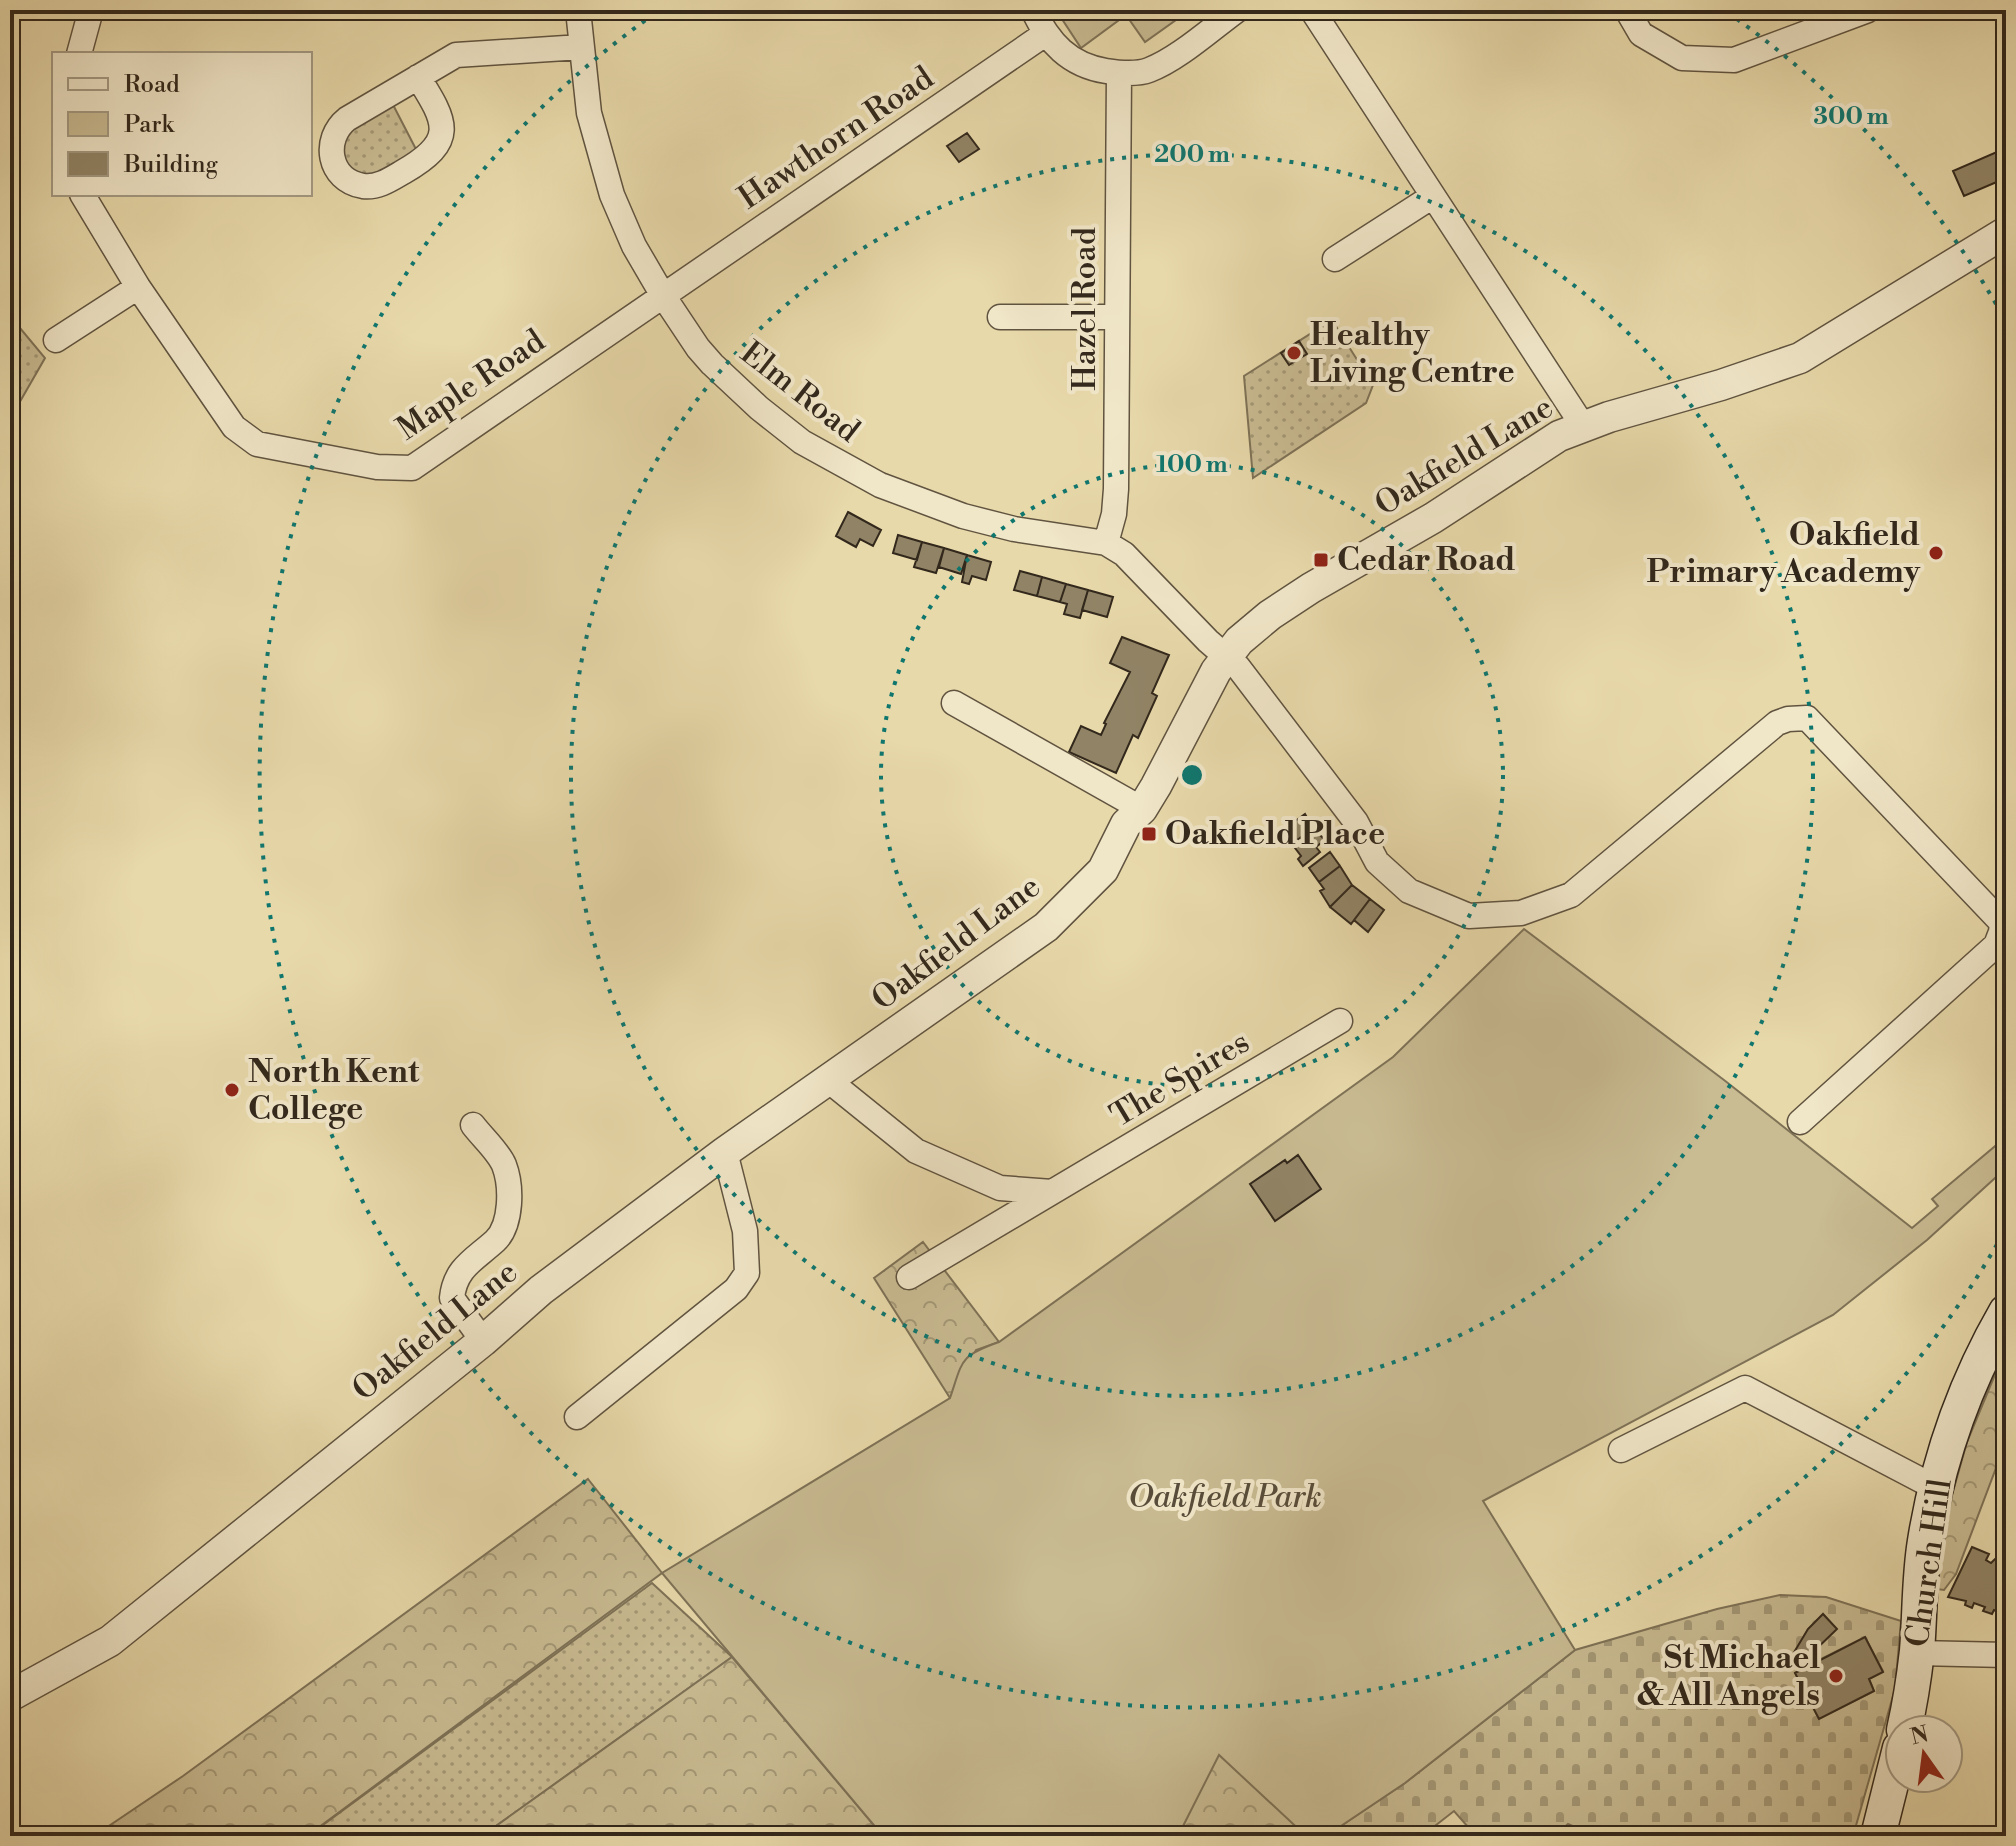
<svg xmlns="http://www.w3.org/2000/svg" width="2016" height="1846" viewBox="0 0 2016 1846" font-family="'Libre Bodoni',serif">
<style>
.grass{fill:url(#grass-dots);stroke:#7e7257;stroke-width:2}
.forest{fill:url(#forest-crowns);stroke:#7e7257;stroke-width:2}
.cemetery{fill:url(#cemetery-stones);stroke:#7e7257;stroke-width:2;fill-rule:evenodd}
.park{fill:#c9bb92;stroke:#7e7257;stroke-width:2}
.building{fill:#918466;stroke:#32281c;stroke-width:2}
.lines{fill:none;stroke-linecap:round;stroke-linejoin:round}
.minor-casing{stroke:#605440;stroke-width:27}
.tertiary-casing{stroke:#605440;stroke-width:33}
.secondary-casing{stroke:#32281c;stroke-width:37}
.minor{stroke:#f0e6c8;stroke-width:24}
.tertiary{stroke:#f0e6c8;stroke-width:30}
.secondary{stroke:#f0e6c8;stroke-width:34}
.ring{fill:none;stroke:#0f766e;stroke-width:4;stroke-dasharray:4 8}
.poi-dot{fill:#8f2418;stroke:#f0e6c8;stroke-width:3}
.labels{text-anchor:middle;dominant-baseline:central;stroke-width:8;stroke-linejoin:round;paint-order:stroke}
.street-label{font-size:32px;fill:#32281c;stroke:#f0e6c8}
.poi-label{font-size:32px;font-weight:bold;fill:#32281c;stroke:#f0e6c8;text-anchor:start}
.park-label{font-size:32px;font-style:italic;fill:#584d3a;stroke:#f0e6c8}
.centre{fill:#0f766e;stroke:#f0e6c8;stroke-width:4}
.ring-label{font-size:24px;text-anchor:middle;font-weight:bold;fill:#0f766e;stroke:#f0e6c8;stroke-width:8;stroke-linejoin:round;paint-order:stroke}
</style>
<defs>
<pattern id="grass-dots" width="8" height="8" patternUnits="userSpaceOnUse" patternTransform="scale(2)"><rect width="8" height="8" fill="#c9bb92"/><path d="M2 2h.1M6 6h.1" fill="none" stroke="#a49876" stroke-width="1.8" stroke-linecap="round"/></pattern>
<pattern id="forest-crowns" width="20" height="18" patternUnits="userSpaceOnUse" patternTransform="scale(2)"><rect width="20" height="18" fill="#c9bb92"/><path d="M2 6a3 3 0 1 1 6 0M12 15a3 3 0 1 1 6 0" fill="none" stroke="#a49876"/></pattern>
<pattern id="cemetery-stones" width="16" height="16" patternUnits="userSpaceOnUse" patternTransform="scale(2)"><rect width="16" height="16" fill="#c9bb92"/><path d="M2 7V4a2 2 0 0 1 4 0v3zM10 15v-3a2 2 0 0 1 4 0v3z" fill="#a49876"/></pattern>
</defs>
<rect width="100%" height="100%" fill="#e8d9aa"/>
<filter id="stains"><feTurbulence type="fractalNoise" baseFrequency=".0025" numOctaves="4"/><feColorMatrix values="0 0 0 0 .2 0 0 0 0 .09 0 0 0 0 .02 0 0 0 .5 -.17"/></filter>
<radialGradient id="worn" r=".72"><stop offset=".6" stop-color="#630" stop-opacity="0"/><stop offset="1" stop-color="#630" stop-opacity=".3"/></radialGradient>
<path class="grass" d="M389,97L420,157L395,173L352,178L337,139Z
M10,316L45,358L10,419Z
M1332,320L1373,385L1366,403L1253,478L1244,376Z
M652,1583L732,1657L482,1836H308Z"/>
<path class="forest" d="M923,1242L999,1342L976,1350L950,1398L874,1278Z
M2006,1348V1438L2001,1437L1999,1460L1956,1574L1944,1590L1936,1589L1952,1495L1967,1442Z
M588,1479L662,1573L307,1836H94L183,1776Z
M732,1657L883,1836H633L631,1830L623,1836H482Z
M1206,1724L1326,1836H1178L1218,1754Z"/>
<path class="cemetery" d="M1780,1595L1826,1597L1901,1621L1895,1689L1853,1836H1595L1568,1824L1554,1836H1476L1454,1811L1422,1836H1326L1405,1783L1575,1650L1717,1609ZM1823,1614L1836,1629L1809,1656L1813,1663L1865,1637L1883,1671L1869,1679L1874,1691L1819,1719L1795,1673L1802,1669L1794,1654L1808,1629Z"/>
<path class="park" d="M1070,10H1190L1145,42L1126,15L1081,48L1060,16Z
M1524,929L1724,1080L1912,1228L1938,1206L1932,1199L2006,1137V1168L1927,1240L1833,1315L1483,1501L1575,1650L1405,1783L1326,1836H1306L1219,1755L1178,1836H883L662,1573L950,1398C963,1360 959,1356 999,1342L1393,1057Z"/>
<path class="building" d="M967,133L979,149L959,162L947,146Z
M2006,148V178L1964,196L1953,171Z
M1299,341L1307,354L1289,365L1281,353Z
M848,512L881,530L873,546L860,539L856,547L836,536Z
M898,535L922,542L917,560L893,553Z
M922,542L944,548L936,573L914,567Z
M944,548L967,555L961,574L939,567Z
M967,555L991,562L986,580L972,576L969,584L962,582Z
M1020,571L1042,577L1037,596L1014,590Z
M1042,577L1066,584L1060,602L1037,596Z
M1066,584L1088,590L1080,618L1064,614L1067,604L1060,602Z
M1088,590L1113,597L1107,617L1082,610Z
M1122,637L1169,655L1152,693L1157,696L1138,738L1133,735L1116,773L1069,752L1081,726L1101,735L1106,724L1104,723L1130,672L1110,663Z
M1305,814L1313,828L1292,844L1287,838L1284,840L1279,833Z
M1313,828L1325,840L1316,847L1320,852L1303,866L1298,859L1301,856L1292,844Z
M1330,852L1340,866L1319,882L1309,868Z
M1340,866L1352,885L1330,907L1320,891L1324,889L1319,882Z
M1352,885L1370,899L1351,924L1330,907Z
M1370,899L1384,910L1368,932L1354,920Z
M1298,1155L1321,1189L1275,1221L1250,1184L1285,1160L1287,1163Z
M1972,1547L1989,1554L1986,1560L1991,1563L1995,1559L2006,1561V1614L1994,1610L1992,1614L1983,1611L1985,1607L1974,1603L1972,1608L1965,1605L1966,1601L1948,1597Z
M1823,1614L1837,1629L1809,1656L1813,1663L1802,1669L1793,1654L1808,1629Z
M1865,1637L1883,1672L1869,1679L1874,1691L1819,1719L1795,1673Z"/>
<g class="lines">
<defs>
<path id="minor" d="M578,10L589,113L612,195L634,246L662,294L698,348L712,364L759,408L802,442L880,485L963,516L1014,529L1106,543L1124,554L1208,641L1238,667L1356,822L1377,862L1409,891L1469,916L1521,913L1571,895L1777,723L1788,719L1807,718L2002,923L2001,932L1996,945L1800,1122
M1033,10C1049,43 1069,65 1106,71C1119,73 1136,75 1149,70C1178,59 1211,29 1237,10
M1312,10L1583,426
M1627,10L1641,34L1682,58L1734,60L1868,10
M79,54L91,10
M418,77C447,123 457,141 403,172C391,179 378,188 363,186C328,180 322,139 347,119L456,55L581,47
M82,194L138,287L234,427L257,444L377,467L412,468L1045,34
M1335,259L1433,196
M1000,317H1116
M56,340L138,287
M1106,543L1114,514L1116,489L1119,73
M954,703L1142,809
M828,1080L916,1151L1000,1188L1052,1192
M473,1125C482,1137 498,1151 504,1165C512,1186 512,1225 495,1241C474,1260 455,1268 452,1298L483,1341
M909,1277L1340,1021
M577,1417L736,1289L747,1273L745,1231L725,1152
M1621,1450L1745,1388L1936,1488
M1917,1653L2006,1655"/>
<path id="tertiary" d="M10,1696L110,1641L483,1341L541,1290L725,1152L1046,927L1103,870L1126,824L1142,809L1156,786L1216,671L1239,641L1270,615L1311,588L1433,518L1559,436L1609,417L1721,385L1800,358L2006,232"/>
<path id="secondary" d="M1904,1730C1910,1704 1914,1678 1917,1651C1920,1615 1919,1577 1925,1541C1938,1460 1965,1383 2006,1312
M1878,1836L1900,1748"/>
</defs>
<use href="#minor" class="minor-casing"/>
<use href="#tertiary" class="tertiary-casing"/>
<use href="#secondary" class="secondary-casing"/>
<use href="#minor" class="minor"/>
<use href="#tertiary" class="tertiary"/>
<use href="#secondary" class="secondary"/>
</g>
<g class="ring">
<circle cx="1192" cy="775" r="311"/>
<circle cx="1192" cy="775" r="621"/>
<path d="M2003 1234A932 932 0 1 1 657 12M1727 12A932 932 0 0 1 2003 316"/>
</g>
<g class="poi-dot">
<circle cx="1294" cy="353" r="8"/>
<circle cx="1936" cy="553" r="8"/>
<rect x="1313" y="552" width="16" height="16" rx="4"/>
<rect x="1141" y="826" width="16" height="16" rx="4"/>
<circle cx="232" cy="1090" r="8"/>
<circle cx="1836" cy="1676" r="8"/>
</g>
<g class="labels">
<g class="street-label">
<text transform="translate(836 138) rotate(-34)">Hawthorn Road</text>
<text transform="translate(1085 309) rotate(-90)">Hazel Road</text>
<text transform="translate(471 385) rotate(-34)">Maple Road</text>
<text transform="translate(800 392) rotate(38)">Elm Road</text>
<text transform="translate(1464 456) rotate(-31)">Oakfield Lane</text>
<text transform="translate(956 943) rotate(-37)">Oakfield Lane</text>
<text transform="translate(1180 1079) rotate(-31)">The Spires</text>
<text transform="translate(435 1331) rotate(-39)">Oakfield Lane</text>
<text transform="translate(1929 1563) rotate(-82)">Church Hill</text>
</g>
<g class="poi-label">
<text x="1310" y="335">Healthy<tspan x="1310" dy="37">Living Centre</tspan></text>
<text x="1920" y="535" text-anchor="end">Oakfield<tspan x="1920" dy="37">Primary Academy</tspan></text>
<text x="1337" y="560">Cedar Road</text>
<text x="1165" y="834">Oakfield Place</text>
<text x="248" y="1072">North Kent<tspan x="248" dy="37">College</tspan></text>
<text x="1820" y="1658" text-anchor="end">St Michael<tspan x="1820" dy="37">&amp; All Angels</tspan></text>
</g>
<g class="park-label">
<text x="1225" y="1497">Oakfield Park</text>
</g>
</g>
<circle cx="1192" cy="775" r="12" class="centre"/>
<g class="ring-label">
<text x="1851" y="124">300 m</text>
<text x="1192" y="162">200 m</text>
<text x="1192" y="472">100 m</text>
</g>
<rect width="2016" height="1846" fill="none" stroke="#e8d9aa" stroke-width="40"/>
<rect x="12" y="12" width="1992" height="1822" fill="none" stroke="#32281c" stroke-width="4"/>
<rect x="20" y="20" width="1976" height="1806" fill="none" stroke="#32281c" stroke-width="2"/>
<rect x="52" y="52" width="260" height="144" fill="#f0e6c8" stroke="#a49a83" stroke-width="2"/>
<rect x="68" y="78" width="40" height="12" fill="#f0e6c8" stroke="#a49a83" stroke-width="2"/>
<text x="124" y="92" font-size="24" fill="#32281c">Road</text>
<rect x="68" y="112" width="40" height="24" fill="#c9bb92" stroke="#a49a83" stroke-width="2"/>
<text x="124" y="132" font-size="24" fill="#32281c">Park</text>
<rect x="68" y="152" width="40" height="24" fill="#918466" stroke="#a49a83" stroke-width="2"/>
<text x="124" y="172" font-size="24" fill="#32281c">Building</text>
<g transform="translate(1924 1754) rotate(346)"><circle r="38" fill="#f0e6c8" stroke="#a49a83" stroke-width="2"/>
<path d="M0-6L14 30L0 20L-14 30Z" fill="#8f2418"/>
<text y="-12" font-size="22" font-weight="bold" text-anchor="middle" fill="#32281c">N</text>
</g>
<rect width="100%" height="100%" filter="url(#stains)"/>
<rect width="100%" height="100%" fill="url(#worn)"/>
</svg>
